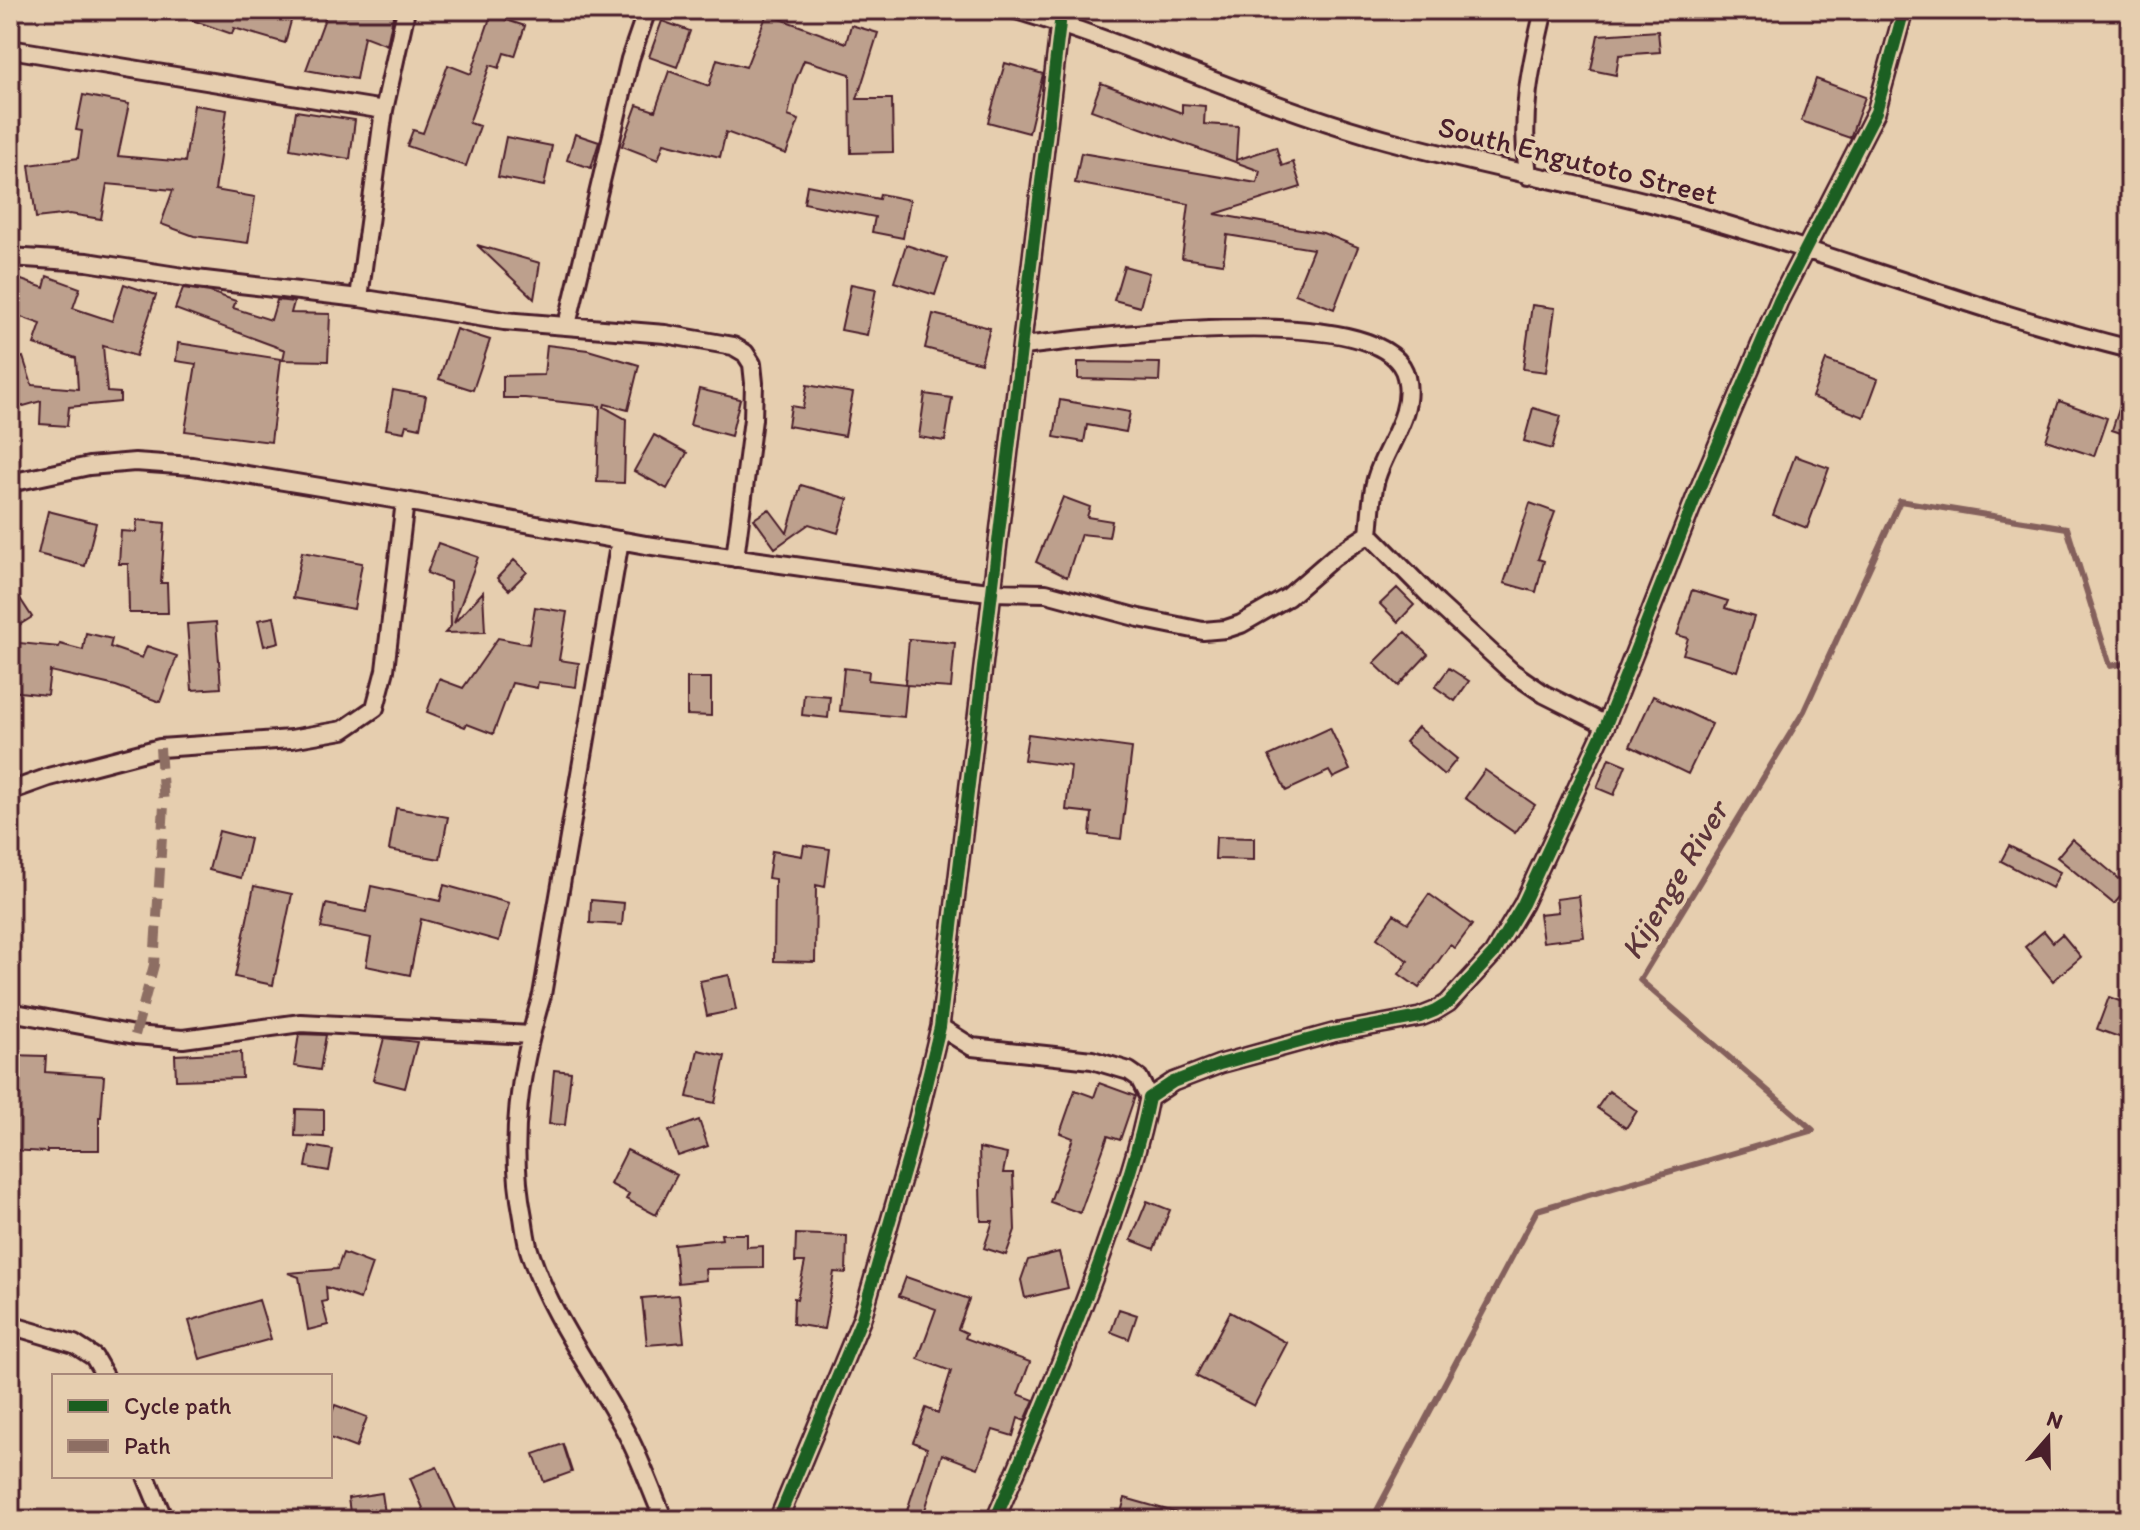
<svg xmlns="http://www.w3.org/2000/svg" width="2140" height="1530" viewBox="0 0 2140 1530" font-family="Itim,sans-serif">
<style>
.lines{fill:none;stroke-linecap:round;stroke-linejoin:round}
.stream{stroke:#84605c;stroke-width:6}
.building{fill:#bda08d;stroke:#4a1f2b;stroke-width:2}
.minor-casing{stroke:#4a1f2b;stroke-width:22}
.minor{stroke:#e6ceaf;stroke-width:16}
.quiet{stroke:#8d6e63;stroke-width:10;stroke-dasharray:20 10;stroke-linecap:butt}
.cycleway-casing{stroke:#e6ceaf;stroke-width:17}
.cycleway{stroke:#1b5e20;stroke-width:12}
.labels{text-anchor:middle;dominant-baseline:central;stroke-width:7;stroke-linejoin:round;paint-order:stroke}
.street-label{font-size:30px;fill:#4a1f2b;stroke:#e6ceaf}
.water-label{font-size:32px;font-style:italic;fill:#5d353b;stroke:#e6ceaf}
</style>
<rect width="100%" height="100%" fill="#e6ceaf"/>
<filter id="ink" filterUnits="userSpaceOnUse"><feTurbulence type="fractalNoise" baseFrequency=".0125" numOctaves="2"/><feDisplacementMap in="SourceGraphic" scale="16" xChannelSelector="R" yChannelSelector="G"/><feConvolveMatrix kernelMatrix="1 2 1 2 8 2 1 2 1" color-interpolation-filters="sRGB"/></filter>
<g filter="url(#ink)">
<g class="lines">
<path class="stream" d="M1372,1520L1537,1210L1813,1130L1640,980L1804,711L1900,501L2067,528L2110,666L2130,662"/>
</g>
<path class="building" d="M172,10H294L285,43L234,28L232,34L172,13Z
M328,10H388L394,12L387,45L364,36L356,79L306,70Z
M767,14L846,43L851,25L878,33L857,99H892L893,152L851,153L850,74L804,60L795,82L788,116L799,120L786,154L726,132L720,157L664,143L658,160L622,146L637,105L655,111L669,71L709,86L717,59L746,67Z
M491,15L525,26L515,56L504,53L499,68L490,65L469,123L480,126L466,166L407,146L413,130L423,133L448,65L471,74Z
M662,21L690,31L677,67L649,57Z
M1658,31L1660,52L1619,55L1616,75L1591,70L1598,35Z
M1005,63L1043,74L1029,133L988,122Z
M1816,79L1865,97L1850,138L1801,121Z
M1101,83L1182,113V104L1205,106L1204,124L1238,126L1236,160L1276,147L1282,166L1293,162L1301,187L1215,214L1323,233L1358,247L1334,309L1295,294L1313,249L1227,235L1223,264L1182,258L1189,204L1075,183L1081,153L1257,183L1260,171L1091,110Z
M83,95L129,104L118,156L185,162L194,105L227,110L215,190L255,197L248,243L194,236L161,224L173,190L107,184L101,219L70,214L36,218L29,165L78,158L82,131L76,130Z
M296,111L355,120L350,159L290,149Z
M575,134L599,142L591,168L567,160Z
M506,137L552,146L544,186L498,177Z
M807,185L879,199L880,194L910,200L903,238L872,232L875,217L804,203Z
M477,245L540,263L534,299Z
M906,245L947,258L935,295L894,282Z
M1124,266L1149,273L1140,307L1114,300Z
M10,276L44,288L47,276L80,288L73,308L112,321L124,284L156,295L136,356L103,346L107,392L120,393V402L69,407L67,426L40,424L41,401L13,409L10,398V361L23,357L32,385L78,389L76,358L34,344L41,324L10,313Z
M851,284L876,289L867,335L841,330Z
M183,288L210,292L236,301L233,308L271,320L277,300L294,302L291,313L330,314L328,361L283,360L285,350L175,309Z
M1532,305L1555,308L1546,372L1523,369Z
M933,314L990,328L981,363L925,348Z
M456,329L490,340L473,390L439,379Z
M178,343L281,359L271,442L185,431L196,364L176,361Z
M547,345L588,350L639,365L628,410L605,404L604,407L626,419L624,483L597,482L600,406L525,398H503V376L544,375Z
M1826,360L1878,379L1864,417L1812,397Z
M1078,362L1160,363L1159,381L1078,379Z
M807,385L853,393L845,436L788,426L791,406L803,408Z
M2127,385H2130V436L2112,430Z
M699,389L740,399L731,436L690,425Z
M393,390L426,396L420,428L406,425L404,432L386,429Z
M925,394L952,398L945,441L919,437Z
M1060,400L1130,412L1126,432L1087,425L1084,442L1054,437Z
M2059,401L2107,418L2094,456L2046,440Z
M1533,408L1561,416L1552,449L1524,441Z
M654,435L687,453L667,489L634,471Z
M1795,456L1829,468L1807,528L1773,515Z
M801,485L848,499L838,533L809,524L775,548L754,519L769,509L787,533Z
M1063,497L1090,507L1087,517L1112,521L1109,537L1081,534L1067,577L1036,562Z
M1530,503L1555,512L1538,559L1544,561L1536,592L1504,583Z
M48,511L96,523L85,566L38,554Z
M137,520L165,523L161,583H167L168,613H129L128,564H119L121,531L136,532Z
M438,543L478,557L454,623L483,592L485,632L445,633L451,626L450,582L427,573Z
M302,552L362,563L354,609L293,598Z
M514,560L527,572L509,590L497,578Z
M10,583L32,617L10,631Z
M1397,588L1414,605L1398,622L1380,604Z
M1692,590L1728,601L1725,608L1754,617L1737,671L1683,654L1688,638L1677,635Z
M535,607L567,612L559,660L579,663L576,687L538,682L537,688L512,683L493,734L467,724L465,727L427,712L439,679L463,688L498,638L529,644Z
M274,617L279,642L264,646L258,620Z
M216,622L221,688L192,690L187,624Z
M1405,632L1428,654L1398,686L1374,663Z
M86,633L112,639L110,647L142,658L147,646L177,656L160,702L116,686L50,671L47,695L10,691V642L59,647L60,644L83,650Z
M909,639L955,643L951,688L907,685L904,717L840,711L844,668L869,671L868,680L905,684Z
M1449,668L1469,681L1455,701L1435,687Z
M687,678H711V716L687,715Z
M804,694L830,696L828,718L802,715Z
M1653,696L1712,724L1688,774L1630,746Z
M1418,727L1457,759L1444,775L1405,742Z
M1330,728L1350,770L1333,778L1329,771L1286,791L1269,756Z
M1028,734L1132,748L1121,839L1090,835L1092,813L1066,810L1071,766L1024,760Z
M1609,758L1626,765L1614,795L1597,788Z
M1485,770L1535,805L1515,833L1465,798Z
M396,808L448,817L440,859L389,850Z
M219,831L250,839L241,878L209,870Z
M1216,837L1254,838V860L1215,859Z
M2072,839L2129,887L2114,904L2057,857Z
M804,845L830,849L825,887L816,885L815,962L774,961L775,879L768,878L772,851L802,856Z
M2009,846L2060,872L2052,888L2001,861Z
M444,885L509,903L499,941L421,919L410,975L366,966L371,938L321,928L326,904L366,912L371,886L440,901Z
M254,886L292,894L273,985L235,977Z
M1429,894L1472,925L1455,948L1450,945L1419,988L1399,974L1408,961L1377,938L1394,914L1408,923Z
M1579,896L1584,937L1543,942L1539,914L1558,912L1556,899Z
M591,900L624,903L622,925L590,923Z
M2044,931L2053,942L2062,934L2081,957L2053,981L2025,947Z
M729,975L736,1010L707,1016L700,981Z
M2109,997L2130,1005V1041L2097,1029Z
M299,1034L326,1035L320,1070L294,1066Z
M384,1038L417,1042L405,1088L373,1080Z
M698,1050L725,1056L715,1103L687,1097Z
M241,1052L242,1078L176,1080L175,1055Z
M10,1055L46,1056L45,1072L104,1076L101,1117H99V1150H47V1152L10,1150L13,1107H10Z
M554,1070L571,1072L565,1125L549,1124Z
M1099,1083L1135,1096L1120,1140L1108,1136L1080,1213L1050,1202L1073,1138L1060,1133L1075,1090L1094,1097Z
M1609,1091L1637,1111L1626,1128L1597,1108Z
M296,1109L324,1110V1137L295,1136Z
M699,1120L708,1146L678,1156L669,1131Z
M310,1146L333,1150L329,1171L306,1167Z
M979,1148L1007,1154L1003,1173H1013L1015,1230L1006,1255L984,1248L993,1221H981Z
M627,1150L677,1175L656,1215L626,1199L629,1194L610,1184Z
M1147,1201L1170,1210L1154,1249L1131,1240Z
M721,1234H747V1247L763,1246V1268L705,1269L706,1280L678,1283L674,1244L722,1239Z
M796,1234L847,1236L846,1273L834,1272L824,1329L793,1324L794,1298L797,1299L805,1262H795Z
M1059,1252L1068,1288L1025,1298L1021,1280L1028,1260Z
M343,1253L372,1264L360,1299L326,1287L327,1301L322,1302L328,1325L308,1330L299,1277L288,1273L337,1269Z
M906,1277L969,1299L958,1329L967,1333L965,1338L1030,1362L1018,1394L1034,1400L1025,1421L1018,1418L1013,1436L993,1430L978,1468L942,1454L922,1520H904L927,1448L913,1442L926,1408L938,1413L951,1371L918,1359L936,1309L899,1296Z
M679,1295L684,1342L647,1345L642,1298Z
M259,1300L271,1339L200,1359L189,1321Z
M1119,1309L1137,1315L1129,1339L1111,1332Z
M1230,1312L1287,1343L1254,1406L1196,1376Z
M335,1405L367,1417L356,1448L330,1438V1418Z
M563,1444L572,1472L544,1482L534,1454Z
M437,1467L457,1512L438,1520H428L410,1478Z
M382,1493L386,1520H351L348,1498Z
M1125,1498L1185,1515V1520H1119Z"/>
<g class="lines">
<defs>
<path id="minor" d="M1016,10C1136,46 1249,100 1369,135C1462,162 1557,179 1651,203C1812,246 1968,309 2130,349
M10,49L384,110
M1528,176C1520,115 1530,68 1544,10
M10,257L87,262L196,279L359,298L504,321L665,334L733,346L745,353L752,364L754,383L753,419L735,558
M359,298L384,110L406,10
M567,325L630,59L647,10
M1023,346C1087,339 1388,296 1406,377C1415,414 1386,445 1376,479C1371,496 1371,516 1369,534L1438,604L1512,672L1544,694L1606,725
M10,483L89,466L135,462L192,466L405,501L646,545L937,586L990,592L1046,593L1139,618L1203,631L1226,629L1241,624L1288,597L1334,557L1369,534
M620,540L542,995C520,1069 508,1141 523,1217C525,1229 526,1242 530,1253C552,1319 596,1375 628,1436C642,1463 652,1492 664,1520
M10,791L49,777L160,748L291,739L343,730L375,708L385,670L405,501
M10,1012L135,1035L183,1039L301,1023L531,1035
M940,1027L972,1047L1092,1060L1129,1071L1139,1078L1149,1098
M10,1325L74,1344L94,1357L105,1376
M146,1476L164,1520
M778,1520L862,1318L909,1155L940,1027L1060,23
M995,1520C1032,1435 1067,1350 1099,1263C1118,1208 1138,1155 1149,1098L1173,1082L1220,1064L1333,1033L1420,1017L1435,1011L1448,1003L1493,954L1523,904L1606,725L1696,496L1779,301L1876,112L1904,10"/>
</defs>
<use href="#minor" class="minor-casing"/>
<use href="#minor" class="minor"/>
<path class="quiet" d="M135,1035L154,965L164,805L160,748"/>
<defs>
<path id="cycleway" d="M778,1520L862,1318L909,1155L940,1027L1060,23
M995,1520C1032,1435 1067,1350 1099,1263C1118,1208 1138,1155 1149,1098L1173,1082L1220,1064L1333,1033L1420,1017L1435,1011L1448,1003L1493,954L1523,904L1606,725L1696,496L1779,301L1876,112L1904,10"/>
</defs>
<use href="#cycleway" class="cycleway-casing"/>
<use href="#cycleway" class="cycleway"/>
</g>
</g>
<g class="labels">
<g class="street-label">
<text transform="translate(1578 160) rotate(14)">South Engutoto Street</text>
</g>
<g class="water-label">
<text transform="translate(1674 880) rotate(-59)">Kijenge River</text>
</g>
</g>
<rect width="2140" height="1530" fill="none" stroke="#e6ceaf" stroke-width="40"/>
<rect x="20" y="20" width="2100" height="1490" fill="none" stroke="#4a1f2b" stroke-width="3" filter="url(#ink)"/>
<rect x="52" y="1374" width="280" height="104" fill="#e6ceaf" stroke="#a8887a" stroke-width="2"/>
<rect x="68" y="1400" width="40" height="12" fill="#1b5e20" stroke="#a8887a" stroke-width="2"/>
<text x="124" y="1414" font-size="24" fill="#4a1f2b">Cycle path</text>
<rect x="68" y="1440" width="40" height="12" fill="#8d6e63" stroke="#a8887a" stroke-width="2"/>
<text x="124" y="1454" font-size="24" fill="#4a1f2b">Path</text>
<g transform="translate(2048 1438) rotate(20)" stroke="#e6ceaf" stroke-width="6" paint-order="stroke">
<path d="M0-6L14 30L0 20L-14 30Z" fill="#4a1f2b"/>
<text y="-12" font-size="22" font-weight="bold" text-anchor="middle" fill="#4a1f2b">N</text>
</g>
</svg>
